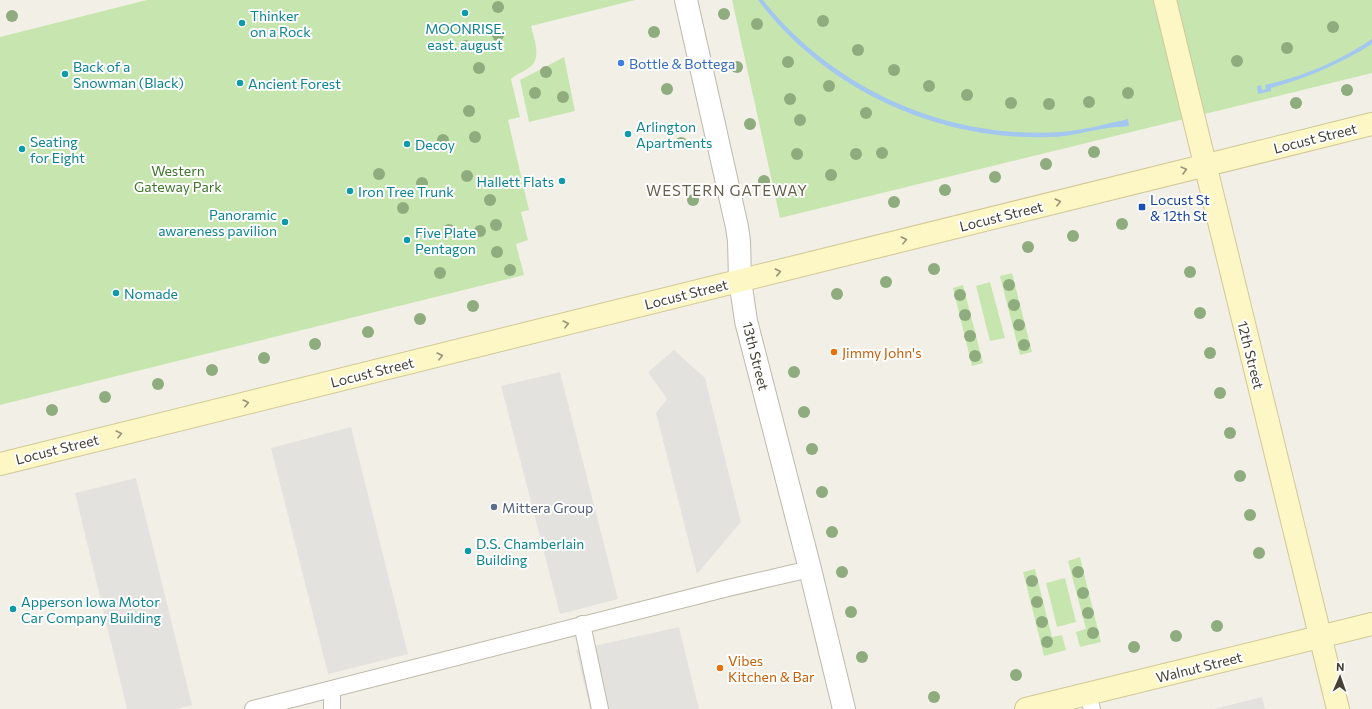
<svg xmlns="http://www.w3.org/2000/svg" width="1372" height="709" viewBox="0 0 1372 709" font-family="Commissioner,sans-serif">
<style>
.green{fill:#c7e6af}
.parking{fill:#e3e2de}
.water{fill:#a3c7ee}
.lines{fill:none;stroke-linecap:round;stroke-linejoin:round}
.lane-casing{stroke:#beb9a9;stroke-width:18}
.street-casing{stroke:#beb9a9;stroke-width:24}
.secondary-casing{stroke:#d1c897;stroke-width:24}
.lane{stroke:#fff;stroke-width:16}
.street{stroke:#fff;stroke-width:22}
.secondary{stroke:#fdf6c5;stroke-width:22}
.tree{fill:#8fac7f}
.oneway{stroke:#989276}
.culture-dot{fill:#0f9aa8;stroke:#fff;stroke-width:1.5}
.shop-dot{fill:#3f7fe0;stroke:#fff;stroke-width:1.5}
.transit-dot{fill:#1a4fb4;stroke:#fff;stroke-width:1.5}
.food-dot{fill:#e8710a;stroke:#fff;stroke-width:1.5}
.service-dot{fill:#5c6f8a;stroke:#fff;stroke-width:1.5}
.labels{text-anchor:middle;dominant-baseline:central;stroke-width:4;stroke-linejoin:round;paint-order:stroke}
.culture-label{font-size:14px;fill:#0d838f;stroke:#fff;text-anchor:start}
.shop-label{font-size:14px;fill:#366cbe;stroke:#fff;text-anchor:start}
.street-label{font-size:14px;fill:#454135;stroke:#fff}
.park-label{font-size:14px;fill:#3e752a;stroke:#fff}
.transit-label{font-size:14px;fill:#164399;stroke:#fff;text-anchor:start}
.food-label{font-size:14px;fill:#c56008;stroke:#fff;text-anchor:start}
.service-label{font-size:14px;fill:#4e5e75;stroke:#fff;text-anchor:start}
.neighbourhood-label{font-size:15px;letter-spacing:1px;fill:#67604d;stroke:#fff}
</style>
<rect width="100%" height="100%" fill="#f2f0e6"/>
<path class="green" d="M147,0H635L531,26C534,38 542,58 530,67C524,72 516,74 511,79L520,117L508,120L529,210L521,212L528,240L516,244L524,275L0,405V37Z
M732,0H1372V73L780,218Z
M564,57L575,111L529,122L520,80Z
M1012,273L1032,352L1020,355L1000,276Z
M990,282L1005,338L990,341L976,286Z
M963,285L983,363L972,366L953,288Z
M1080,557L1101,642L1080,647L1076,632L1086,629L1068,561Z
M1035,569L1052,637L1062,635L1066,650L1044,656L1023,572Z
M1065,578L1076,622L1057,627L1046,583Z"/>
<path class="parking" d="M674,350L705,378L741,522L697,574L656,413L667,399L648,372Z
M560,372L618,599L560,614L501,386Z
M351,427L408,654L328,674L271,448Z
M136,478L192,705L177,709H127L75,493Z
M679,627L699,709H590L576,650Z
M1262,697L1265,709H1214Z"/>
<path class="water" d="M758,0H763C834,90 948,140 1062,132C1084,130 1106,124 1128,119L1129,126C1123,127 1120,127 1116,127C1093,129 1072,137 1050,137C938,141 826,90 758,0Z
M1372,39V44C1340,64 1307,78 1271,88V91L1258,94L1257,86L1261,85L1262,90L1266,89L1265,85C1304,76 1340,61 1372,39Z"/>
<g class="lines">
<defs>
<path id="lane" d="M582,624L600,709
M1088,694L1092,709
M253,709L728,588L810,569
M332,709V690"/>
<path id="street" d="M686,0L737,227L739,241L740,280L746,321L810,569L844,709"/>
<path id="secondary" d="M1165,0L1338,709
M0,464L1372,124
M1026,709L1372,624"/>
</defs>
<use href="#lane" class="lane-casing"/>
<use href="#street" class="street-casing"/>
<use href="#secondary" class="secondary-casing"/>
<use href="#lane" class="lane"/>
<use href="#street" class="street"/>
<use href="#secondary" class="secondary"/>
</g>
<g class="tree">
<circle cx="498" cy="7" r="6"/>
<circle cx="724" cy="14" r="6"/>
<circle cx="12" cy="16" r="6"/>
<circle cx="823" cy="21" r="6"/>
<circle cx="757" cy="24" r="6"/>
<circle cx="1333" cy="27" r="6"/>
<circle cx="654" cy="32" r="6"/>
<circle cx="498" cy="35" r="6"/>
<circle cx="466" cy="46" r="6"/>
<circle cx="1287" cy="48" r="6"/>
<circle cx="858" cy="50" r="6"/>
<circle cx="1237" cy="61" r="6"/>
<circle cx="788" cy="62" r="6"/>
<circle cx="737" cy="67" r="6"/>
<circle cx="479" cy="68" r="6"/>
<circle cx="894" cy="70" r="6"/>
<circle cx="546" cy="72" r="6"/>
<circle cx="829" cy="86" r="6"/>
<circle cx="929" cy="86" r="6"/>
<circle cx="667" cy="89" r="6"/>
<circle cx="1347" cy="90" r="6"/>
<circle cx="535" cy="93" r="6"/>
<circle cx="1128" cy="93" r="6"/>
<circle cx="967" cy="95" r="6"/>
<circle cx="563" cy="97" r="6"/>
<circle cx="790" cy="99" r="6"/>
<circle cx="1089" cy="102" r="6"/>
<circle cx="1011" cy="103" r="6"/>
<circle cx="1296" cy="103" r="6"/>
<circle cx="1049" cy="104" r="6"/>
<circle cx="469" cy="111" r="6"/>
<circle cx="866" cy="113" r="6"/>
<circle cx="800" cy="120" r="6"/>
<circle cx="750" cy="124" r="6"/>
<circle cx="475" cy="137" r="6"/>
<circle cx="443" cy="140" r="6"/>
<circle cx="681" cy="143" r="6"/>
<circle cx="1094" cy="152" r="6"/>
<circle cx="882" cy="153" r="6"/>
<circle cx="797" cy="154" r="6"/>
<circle cx="856" cy="154" r="6"/>
<circle cx="1046" cy="164" r="6"/>
<circle cx="379" cy="174" r="6"/>
<circle cx="831" cy="175" r="6"/>
<circle cx="467" cy="176" r="6"/>
<circle cx="995" cy="177" r="6"/>
<circle cx="764" cy="181" r="6"/>
<circle cx="422" cy="183" r="6"/>
<circle cx="945" cy="190" r="6"/>
<circle cx="490" cy="200" r="6"/>
<circle cx="693" cy="200" r="6"/>
<circle cx="894" cy="202" r="6"/>
<circle cx="403" cy="208" r="6"/>
<circle cx="1122" cy="224" r="6"/>
<circle cx="496" cy="225" r="6"/>
<circle cx="449" cy="230" r="6"/>
<circle cx="480" cy="231" r="6"/>
<circle cx="1073" cy="236" r="6"/>
<circle cx="1028" cy="247" r="6"/>
<circle cx="497" cy="252" r="6"/>
<circle cx="934" cy="269" r="6"/>
<circle cx="510" cy="270" r="6"/>
<circle cx="1190" cy="272" r="6"/>
<circle cx="440" cy="273" r="6"/>
<circle cx="886" cy="282" r="6"/>
<circle cx="1009" cy="285" r="6"/>
<circle cx="837" cy="294" r="6"/>
<circle cx="960" cy="295" r="6"/>
<circle cx="1014" cy="305" r="6"/>
<circle cx="473" cy="306" r="6"/>
<circle cx="1200" cy="313" r="6"/>
<circle cx="965" cy="315" r="6"/>
<circle cx="420" cy="319" r="6"/>
<circle cx="1019" cy="325" r="6"/>
<circle cx="368" cy="332" r="6"/>
<circle cx="970" cy="336" r="6"/>
<circle cx="315" cy="344" r="6"/>
<circle cx="1024" cy="345" r="6"/>
<circle cx="1210" cy="353" r="6"/>
<circle cx="975" cy="356" r="6"/>
<circle cx="264" cy="358" r="6"/>
<circle cx="212" cy="370" r="6"/>
<circle cx="794" cy="372" r="6"/>
<circle cx="158" cy="384" r="6"/>
<circle cx="1220" cy="393" r="6"/>
<circle cx="105" cy="397" r="6"/>
<circle cx="52" cy="410" r="6"/>
<circle cx="804" cy="412" r="6"/>
<circle cx="1230" cy="433" r="6"/>
<circle cx="812" cy="449" r="6"/>
<circle cx="1240" cy="476" r="6"/>
<circle cx="822" cy="492" r="6"/>
<circle cx="1250" cy="515" r="6"/>
<circle cx="832" cy="532" r="6"/>
<circle cx="1259" cy="553" r="6"/>
<circle cx="842" cy="572" r="6"/>
<circle cx="1078" cy="572" r="6"/>
<circle cx="1032" cy="581" r="6"/>
<circle cx="1083" cy="593" r="6"/>
<circle cx="1037" cy="602" r="6"/>
<circle cx="851" cy="612" r="6"/>
<circle cx="1088" cy="613" r="6"/>
<circle cx="1042" cy="622" r="6"/>
<circle cx="1217" cy="626" r="6"/>
<circle cx="1093" cy="633" r="6"/>
<circle cx="1176" cy="636" r="6"/>
<circle cx="1047" cy="642" r="6"/>
<circle cx="1134" cy="647" r="6"/>
<circle cx="862" cy="657" r="6"/>
<circle cx="1016" cy="675" r="6"/>
<circle cx="934" cy="697" r="6"/>
</g>
<defs><path id="oneway-chevron" d="M-2-3.5L2.5 0L-2 3.5" fill="none" stroke-width="1.6" stroke-linecap="round" stroke-linejoin="round"/></defs>
<g class="oneway">
<use href="#oneway-chevron" transform="translate(1184 170) rotate(-15)"/>
<use href="#oneway-chevron" transform="translate(1058 202) rotate(-14)"/>
<use href="#oneway-chevron" transform="translate(904 240) rotate(-14)"/>
<use href="#oneway-chevron" transform="translate(778 272) rotate(-13)"/>
<use href="#oneway-chevron" transform="translate(566 324) rotate(-14)"/>
<use href="#oneway-chevron" transform="translate(440 356) rotate(-14)"/>
<use href="#oneway-chevron" transform="translate(246 403) rotate(-14)"/>
<use href="#oneway-chevron" transform="translate(119 434) rotate(-14)"/>
</g>
<g class="culture-dot">
<circle cx="465" cy="13" r="4"/>
<circle cx="242" cy="23" r="4"/>
<circle cx="65" cy="74" r="4"/>
<circle cx="240" cy="83" r="4"/>
<circle cx="628" cy="134" r="4"/>
<circle cx="407" cy="144" r="4"/>
<circle cx="22" cy="149" r="4"/>
<circle cx="562" cy="181" r="4"/>
<circle cx="350" cy="191" r="4"/>
<circle cx="285" cy="222" r="4"/>
<circle cx="407" cy="240" r="4"/>
<circle cx="116" cy="293" r="4"/>
<circle cx="468" cy="551" r="4"/>
<circle cx="13" cy="609" r="4"/>
</g>
<circle class="shop-dot" cx="621" cy="63" r="4"/>
<rect class="transit-dot" x="1138" y="203" width="8" height="8" rx="2"/>
<g class="food-dot">
<circle cx="834" cy="352" r="4"/>
<circle cx="720" cy="668" r="4"/>
</g>
<circle class="service-dot" cx="494" cy="507" r="4"/>
<g class="labels">
<g class="culture-label">
<text x="250" y="15">Thinker<tspan x="250" dy="16">on a Rock</tspan></text>
<text x="465" y="28" text-anchor="middle">MOONRISE.<tspan x="465" dy="16">east. august</tspan></text>
<text x="73" y="66">Back of a<tspan x="73" dy="16">Snowman (Black)</tspan></text>
<text x="248" y="83">Ancient Forest</text>
<text x="636" y="126">Arlington<tspan x="636" dy="16">Apartments</tspan></text>
<text x="30" y="141">Seating<tspan x="30" dy="16">for Eight</tspan></text>
<text x="415" y="144">Decoy</text>
<text x="554" y="181" text-anchor="end">Hallett Flats</text>
<text x="358" y="191">Iron Tree Trunk</text>
<text x="277" y="214" text-anchor="end">Panoramic<tspan x="277" dy="16">awareness pavilion</tspan></text>
<text x="415" y="232">Five Plate<tspan x="415" dy="16">Pentagon</tspan></text>
<text x="124" y="293">Nomade</text>
<text x="476" y="543">D.S. Chamberlain<tspan x="476" dy="16">Building</tspan></text>
<text x="21" y="601">Apperson Iowa Motor<tspan x="21" dy="16">Car Company Building</tspan></text>
</g>
<g class="shop-label">
<text x="629" y="63">Bottle &amp; Bottega</text>
</g>
<g class="street-label">
<text transform="translate(1315 138) rotate(-14)">Locust Street</text>
<text transform="translate(1001 216) rotate(-14)">Locust Street</text>
<text transform="translate(686 294) rotate(-14)">Locust Street</text>
<text transform="translate(1251 355) rotate(76)">12th Street</text>
<text transform="translate(756 356) rotate(76)">13th Street</text>
<text transform="translate(372 372) rotate(-14)">Locust Street</text>
<text transform="translate(57 449) rotate(-14)">Locust Street</text>
<text transform="translate(1199 667) rotate(-14)">Walnut Street</text>
</g>
<g class="park-label">
<text x="178" y="170">Western<tspan x="178" dy="16">Gateway Park</tspan></text>
</g>
<g class="transit-label">
<text x="1150" y="199">Locust St<tspan x="1150" dy="16">&amp; 12th St</tspan></text>
</g>
<g class="food-label">
<text x="842" y="352">Jimmy John's</text>
<text x="728" y="660">Vibes<tspan x="728" dy="16">Kitchen &amp; Bar</tspan></text>
</g>
<g class="service-label">
<text x="502" y="507">Mittera Group</text>
</g>
<g class="neighbourhood-label">
<text x="727" y="190">WESTERN GATEWAY</text>
</g>
</g>
<g transform="translate(1340 677) rotate(2)" stroke="#ffffff" stroke-width="3" paint-order="stroke">
<path d="M0-3L7 15L0 10L-7 15Z" fill="#454135"/>
<text y="-6" font-size="11" font-weight="bold" text-anchor="middle" fill="#454135">N</text>
</g>
</svg>
